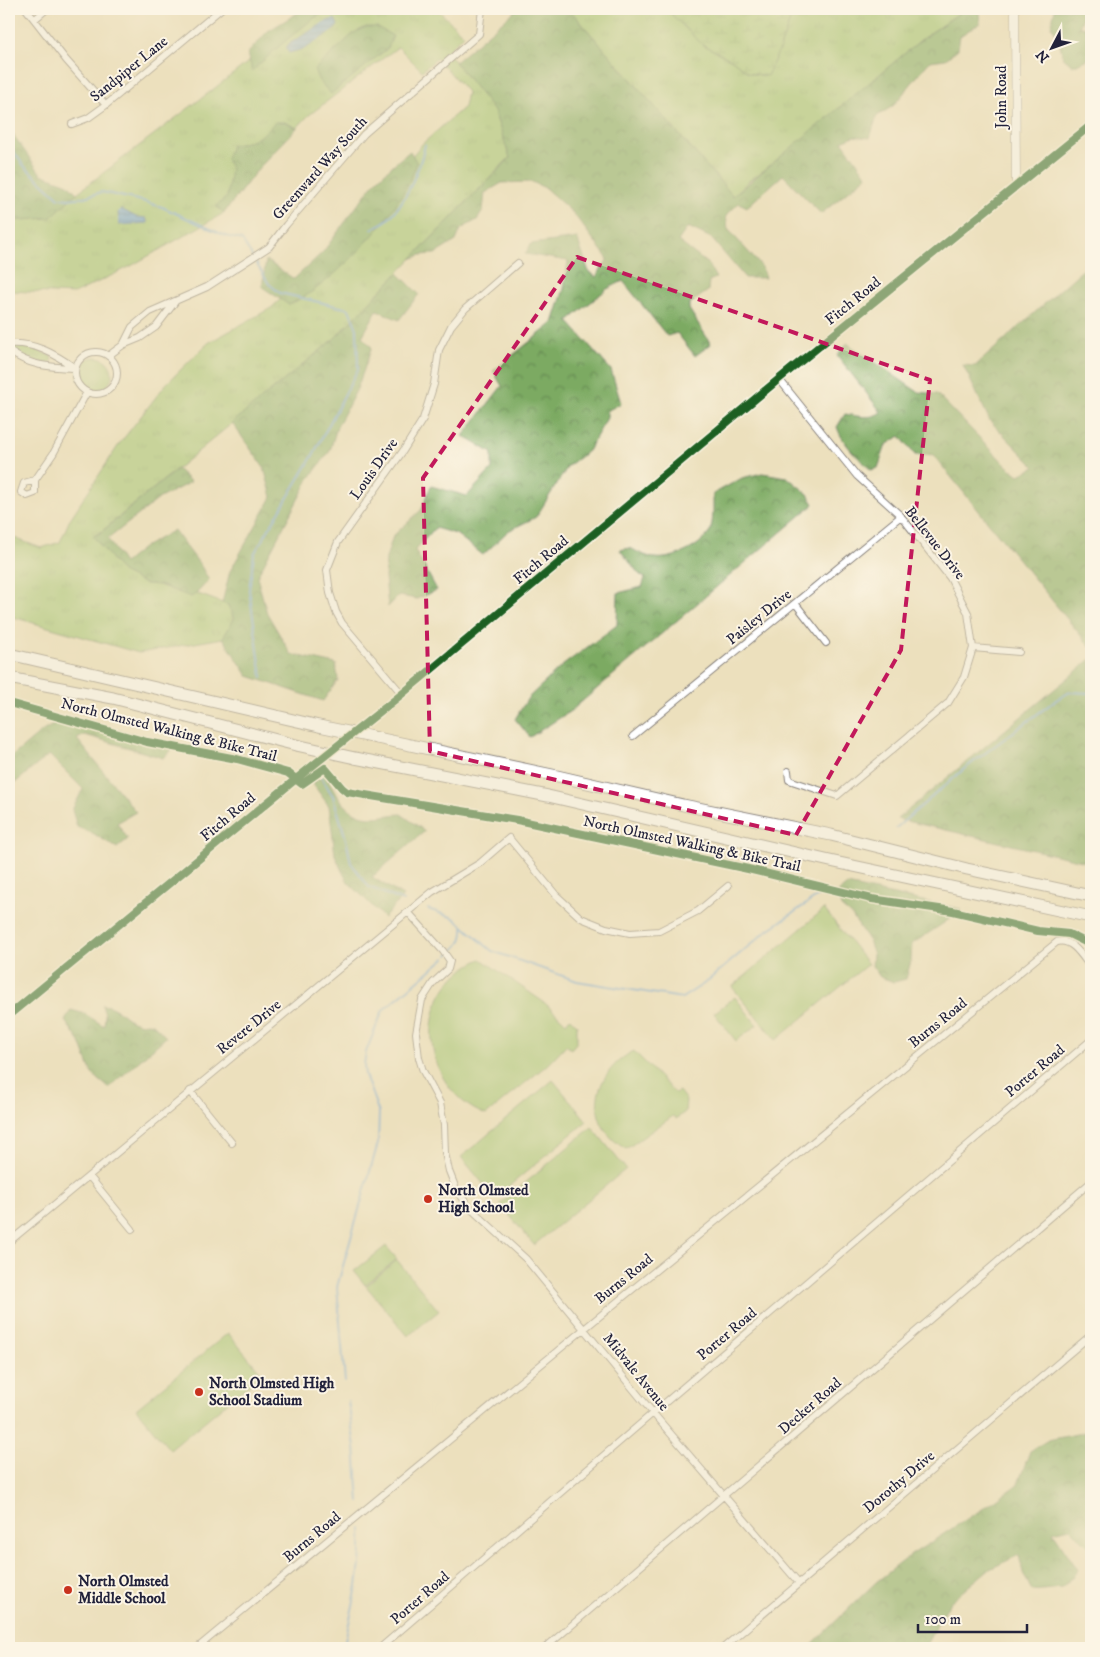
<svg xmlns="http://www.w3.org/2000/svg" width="1100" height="1657" viewBox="0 0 1100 1657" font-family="'IM FELL DW Pica',serif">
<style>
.grass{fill:url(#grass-tufts);stroke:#5e7356}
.forest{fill:url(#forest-crowns);stroke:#4f664e}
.wetland{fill:url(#wetland-marsh);stroke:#5e7356}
.pitch{fill:#9bc470;stroke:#5e7356}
.water{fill:url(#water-rules);stroke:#446288}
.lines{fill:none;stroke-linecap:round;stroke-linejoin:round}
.stream{stroke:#67a1d6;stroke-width:2}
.minor-casing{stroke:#87817c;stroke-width:8}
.tertiary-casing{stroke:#87817c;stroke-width:9}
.motorway-casing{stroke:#87817c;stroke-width:13}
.minor{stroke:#fff;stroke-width:6}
.tertiary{stroke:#fff;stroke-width:8}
.motorway{stroke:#fff;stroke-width:11}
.motorway-bridge-casing{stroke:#87817c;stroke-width:13;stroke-linecap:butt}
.motorway-bridge{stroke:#fff;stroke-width:11}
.cycleway-casing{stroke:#fcf5e5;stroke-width:11}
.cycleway{stroke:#1b5e20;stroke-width:8}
.marked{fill:none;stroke:#c2185b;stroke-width:4;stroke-dasharray:10 6;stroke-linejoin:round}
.poi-dot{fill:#c8321e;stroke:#fcf5e5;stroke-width:2}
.labels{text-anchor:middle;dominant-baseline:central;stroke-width:4;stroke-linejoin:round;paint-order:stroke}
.street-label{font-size:15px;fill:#22223b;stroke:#fcf5e5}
.poi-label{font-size:15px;font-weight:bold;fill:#22223b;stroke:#fcf5e5;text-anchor:start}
</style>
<defs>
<pattern id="grass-tufts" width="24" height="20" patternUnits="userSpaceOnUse" patternTransform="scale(1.25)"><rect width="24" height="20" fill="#9bc470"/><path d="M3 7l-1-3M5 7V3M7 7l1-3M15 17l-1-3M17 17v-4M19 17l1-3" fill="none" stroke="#85a862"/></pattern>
<pattern id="forest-crowns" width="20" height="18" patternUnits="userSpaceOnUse" patternTransform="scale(1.25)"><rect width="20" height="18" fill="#7caa62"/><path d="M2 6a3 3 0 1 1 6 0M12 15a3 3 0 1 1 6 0" fill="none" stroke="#658a52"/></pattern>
<pattern id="wetland-marsh" width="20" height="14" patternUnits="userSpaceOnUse" patternTransform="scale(1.25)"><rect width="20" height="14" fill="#9bc470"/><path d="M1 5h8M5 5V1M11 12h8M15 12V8" fill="none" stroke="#85a862"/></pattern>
<pattern id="water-rules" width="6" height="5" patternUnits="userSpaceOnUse" patternTransform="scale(1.25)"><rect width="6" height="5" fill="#67a1d6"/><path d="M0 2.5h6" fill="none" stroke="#5483af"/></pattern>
</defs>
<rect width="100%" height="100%" fill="#fcf5e5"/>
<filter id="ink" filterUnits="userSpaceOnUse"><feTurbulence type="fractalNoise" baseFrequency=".02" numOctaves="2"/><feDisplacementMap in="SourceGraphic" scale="10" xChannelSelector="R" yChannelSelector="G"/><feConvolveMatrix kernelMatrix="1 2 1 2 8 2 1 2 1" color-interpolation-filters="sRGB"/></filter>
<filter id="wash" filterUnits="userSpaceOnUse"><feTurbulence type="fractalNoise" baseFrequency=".0096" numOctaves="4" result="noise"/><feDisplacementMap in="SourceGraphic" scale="20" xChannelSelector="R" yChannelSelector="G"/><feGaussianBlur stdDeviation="1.12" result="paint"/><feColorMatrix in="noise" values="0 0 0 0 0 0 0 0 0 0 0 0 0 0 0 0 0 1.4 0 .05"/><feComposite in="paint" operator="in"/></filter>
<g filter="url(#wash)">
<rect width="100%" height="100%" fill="#ece0bd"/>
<path class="grass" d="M316,9H437L464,35L447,51L494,111L510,157L334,339L96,536L123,566L228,605L234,619L223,638L139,653L9,616V536L41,548L60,542L70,519L120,443L166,384L208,343L271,308L316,267L368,210L421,145L464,107L467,92L437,58L422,71L398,47L308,116L258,169L224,213L131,266L74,294L9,291V197L48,215L211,91Z
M569,9H666L702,44L732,60L749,73L766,76L780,48L792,14L796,9H965L922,39L777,161L750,180L733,196Z
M11,346L29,347L51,356L52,361L47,364L24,358L9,348Z
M78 374a17 17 0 1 1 34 0a17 17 0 1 1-34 0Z"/>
<path class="forest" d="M304,9H328C300,27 276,49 252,71L248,53L268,31Z
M517,9H569L733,196L922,39L965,9H971L979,12L980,23L960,36L958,49L946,59L930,61L893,106L877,116L870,138L854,136L842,141L867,176L821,214L783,175L747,207L739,203L726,216L728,229L762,267L765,278H745L711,238L688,227L678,241L708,264L716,278L709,281L708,291L689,304V309L711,344L695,356L677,333L667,336L623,281L607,289L568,321L611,370L621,403L607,411V418L588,451L568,466L536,517L508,531L483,555L456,534L435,528L415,550L437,590L417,599L399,596L388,607L385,577L386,558L393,536L421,510L431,486L467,496L492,469V453L463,436L502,386L493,371L553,323L564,289L568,261L525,254L531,244L577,238L589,272L596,277L608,259L573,213L545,188L532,182L502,183L485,193L483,211L477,220L461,229L456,241L435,254L421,255L411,259L510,158L494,111L455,62Z
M1055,9H1090L1083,17L1079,28L1088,26L1091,23V58L1072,66L1063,57L1058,36L1051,26Z
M366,27H377L393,36L388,48L331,94L319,81L314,70L354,33Z
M275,122H285L297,128L258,169L224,213L216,206L227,197L231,168L226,159L231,146L254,140L263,134Z
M9,129L41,174L68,184L77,193L50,218L9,221Z
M410,151L417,163C401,209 360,254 321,285C312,293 300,299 289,305L262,287L266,260L294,279L323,252L373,184L394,164Z
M1091,262V648L933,455H915L900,436L886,445L878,468L871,470C858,457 843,445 837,427L845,414C857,416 871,420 881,412L837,355L847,343L918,392L937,394L1006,465L1019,475L1035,467L990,421L963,365L975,366Z
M398,273L419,294L399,320L377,310L362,337L372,347L357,389L337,427L330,451L309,479L257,577L267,613L291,654L336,664L338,680L323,701L248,676L223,638L234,619L228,605L222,603L230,571L272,497L264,468L232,423L334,339Z
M177,469L191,482L160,498L108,539L124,563L144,547L174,530L201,566L209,580L196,594L191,597L159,585L145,584L122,572L93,536L100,533Z
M762,473L787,477L808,494L814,504L572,710L530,737L515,719L528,698L562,666L617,625L618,593L642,587L645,578L639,574L620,550L629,548C636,551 643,555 650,557C668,563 699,548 709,533C714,525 713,503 713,494L742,478Z
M1091,659V863L897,819Z
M64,718L178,744L163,758L85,735L77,739L136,812L117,823L128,839L117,848L94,834L77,827L72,810L83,789L49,755L9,788V759L41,732Z
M325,774C337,794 346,817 373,817C382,817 392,814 401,814L425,831L372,877L403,896L384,918L348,882L342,871L335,855L329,806L312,783Z
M847,885L961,909L944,923L912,944L911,961L906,979L894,982L880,977L872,966L873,954L870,943L852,916L841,907L837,893Z
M102,1005C119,1006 123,1019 138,1023C144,1025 148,1021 154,1025C158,1028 162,1033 166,1037L109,1088L92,1074L80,1042L65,1021L71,1010L85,1014L104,1026L105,1015Z
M1091,1431V1549L1070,1528L1053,1532L1078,1570L1062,1588L1032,1591L1023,1573L1019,1555L988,1570L950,1602L924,1648H808L876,1582L911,1555L990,1504L1018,1484L1030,1451L1048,1440Z"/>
<path class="wetland" d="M666,9H796L792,14L780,48L767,76L749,73L732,60L702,44Z"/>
<path class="pitch" d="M824,909L868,964L776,1040L732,987Z
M481,959L545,1003L566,1023L570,1018L577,1025V1042L571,1049L566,1045L547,1065L486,1115C418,1088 411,989 481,959Z
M735,997L757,1025L736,1041L714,1013Z
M634,1051L675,1093L679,1091L686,1100L685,1112L676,1119L673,1116L626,1149C582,1124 592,1072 634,1051Z
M553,1080L587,1121L495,1198L461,1157Z
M592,1127L626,1169L534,1245L500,1204Z
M386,1246L397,1259L365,1285L354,1271Z
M397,1260L439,1311L408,1336L366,1286Z
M228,1333L262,1374L170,1450L136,1409Z"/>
<path class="water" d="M335,19L338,25L335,29L306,48L289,53L286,48L289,44L327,21Z
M121,209L136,217L146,218L148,223L119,225L118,212Z"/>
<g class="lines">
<path class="stream" d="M9,145L24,166L59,198L69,199L84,197L102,192L142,201L162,207L226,236L242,240L269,284L280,293L349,309L357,329L358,369L312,457L254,554L249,590L262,677
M372,229C377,225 384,223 388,219C406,203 420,167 425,145
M321,777L333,796L346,839L351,863L369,887L403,901
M896,828L964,769L1056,700L1070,692L1091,693
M428,909L454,918L492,951L577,981L682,998L705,983L768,930L821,894
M448,955C459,946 464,940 463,926
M345,1382L337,1287L378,1143L379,1113L365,1075L364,1065L366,1052L383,1010L445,958
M348,1401L355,1447L359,1502
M345,1640C354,1603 363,1566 361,1528"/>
</g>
</g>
<g filter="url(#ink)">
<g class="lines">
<defs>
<path id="minor" d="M26,9L66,60L106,105
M35,19L47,9
M72,124L88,118L106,105L221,9
M9,344C35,342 55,354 75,368
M123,345L132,327L150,312L207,287L269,247L286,225L364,134L479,34L482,9
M9,351C29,366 49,367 74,368
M75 373a21 21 0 1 1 42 0a21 21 0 1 1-42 0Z
M108,356L123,345L140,338L156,327L175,302
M779,379L857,476L901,516L950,578L968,613L973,648L964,677L948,703L837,796L789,780L788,771
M35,480V493L27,496L21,492L24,483L35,480L53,454L87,392
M795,603L826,643
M973,648L1019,652
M402,694L342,623L336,612L330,593L327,570L338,542L403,451L423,419L434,384L439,350L451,326L465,309L518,263
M633,736L901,516
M408,912L443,951L450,961L448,969L433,983L422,1000L416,1033L419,1058L423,1071L440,1103L444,1125L445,1153L449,1171L456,1189L470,1208L526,1259L658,1419L799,1583
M190,1091L232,1143
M89,1176L132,1229
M9,1242L432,892L480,863L509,838L556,895L581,918L606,928L630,933L659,931L698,911L728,886
M197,1648L584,1329L1057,942C1073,938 1083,958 1091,968
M380,1648L653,1413L1091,1040
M545,1648L1091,1182
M723,1648L1091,1335"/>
<path id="tertiary" d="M1015,9L1016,186
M9,1015L296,779L402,694L779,379L1091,125"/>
<path id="motorway" d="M9,654L319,726
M9,678L113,698L296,745
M377,738L557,776L683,805L831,835L967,869L1091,896
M355,758L548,796L830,861L1091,917"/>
</defs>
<use href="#minor" class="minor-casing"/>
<use href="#tertiary" class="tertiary-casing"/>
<use href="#motorway" class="motorway-casing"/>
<use href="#minor" class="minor"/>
<use href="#tertiary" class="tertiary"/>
<use href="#motorway" class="motorway"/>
<defs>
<path id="motorway-bridge" d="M319,726L377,738
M296,745L355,758"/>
</defs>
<use href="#motorway-bridge" class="motorway-bridge-casing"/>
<use href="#motorway-bridge" class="motorway-bridge"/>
<defs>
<path id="cycleway" d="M9,703L147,742L237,759L288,773L302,784L325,768L342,788L347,792L517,820L748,869L872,899L953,911L1038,931L1069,934L1091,945
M9,1015L296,779L402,694L779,379L1091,125"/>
</defs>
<use href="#cycleway" class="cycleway-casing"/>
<use href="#cycleway" class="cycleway"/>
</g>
</g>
<path d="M0 0H1100V1657H0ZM577,257L930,380L901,650L796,835L430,751L423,478Z" fill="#ece0bd" fill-opacity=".55" fill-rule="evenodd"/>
<path class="marked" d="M577,257L930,380L901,650L796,835L430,751L423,478Z"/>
<g class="poi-dot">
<circle cx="428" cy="1199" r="5"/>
<circle cx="199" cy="1392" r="5"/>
<circle cx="68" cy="1590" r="5"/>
</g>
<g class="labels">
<g class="street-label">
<text transform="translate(129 69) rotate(-39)">Sandpiper Lane</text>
<text transform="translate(1001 97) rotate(-90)">John Road</text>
<text transform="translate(320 168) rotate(-48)">Greenward Way South</text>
<text transform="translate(853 301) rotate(-39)">Fitch Road</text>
<text transform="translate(374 469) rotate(-55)">Louis Drive</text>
<text transform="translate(935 543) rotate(52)">Bellevue Drive</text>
<text transform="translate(541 560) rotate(-40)">Fitch Road</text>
<text transform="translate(759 617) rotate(-39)">Paisley Drive</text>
<text transform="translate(169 730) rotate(14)">North Olmsted Walking &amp; Bike Trail</text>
<text transform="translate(228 817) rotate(-40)">Fitch Road</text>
<text transform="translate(692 844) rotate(12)">North Olmsted Walking &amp; Bike Trail</text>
<text transform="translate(938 1023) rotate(-39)">Burns Road</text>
<text transform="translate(249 1027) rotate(-39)">Revere Drive</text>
<text transform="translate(1035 1071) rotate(-40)">Porter Road</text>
<text transform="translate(624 1279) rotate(-39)">Burns Road</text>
<text transform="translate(727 1334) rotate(-40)">Porter Road</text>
<text transform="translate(636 1372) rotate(51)">Midvale Avenue</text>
<text transform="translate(810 1406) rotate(-41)">Decker Road</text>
<text transform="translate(899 1482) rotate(-40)">Dorothy Drive</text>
<text transform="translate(312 1537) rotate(-40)">Burns Road</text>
<text transform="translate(420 1598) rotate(-41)">Porter Road</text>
</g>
<g class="poi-label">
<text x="438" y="1190">North Olmsted<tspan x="438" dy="17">High School</tspan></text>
<text x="209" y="1383">North Olmsted High<tspan x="209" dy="17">School Stadium</tspan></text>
<text x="78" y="1581">North Olmsted<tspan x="78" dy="17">Middle School</tspan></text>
</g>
</g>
<rect width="1100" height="1657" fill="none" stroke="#fcf5e5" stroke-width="30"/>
<g transform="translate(1052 48) rotate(229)" stroke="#fcf5e5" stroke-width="4" paint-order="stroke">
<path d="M0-4L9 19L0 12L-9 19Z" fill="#22223b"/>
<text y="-8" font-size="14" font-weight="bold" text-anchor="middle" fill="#22223b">N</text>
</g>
<path d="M918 1624v8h109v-8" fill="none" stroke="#22223b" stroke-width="2.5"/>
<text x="925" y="1624" font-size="15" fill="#22223b" stroke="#fcf5e5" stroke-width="4" paint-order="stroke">100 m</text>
</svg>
